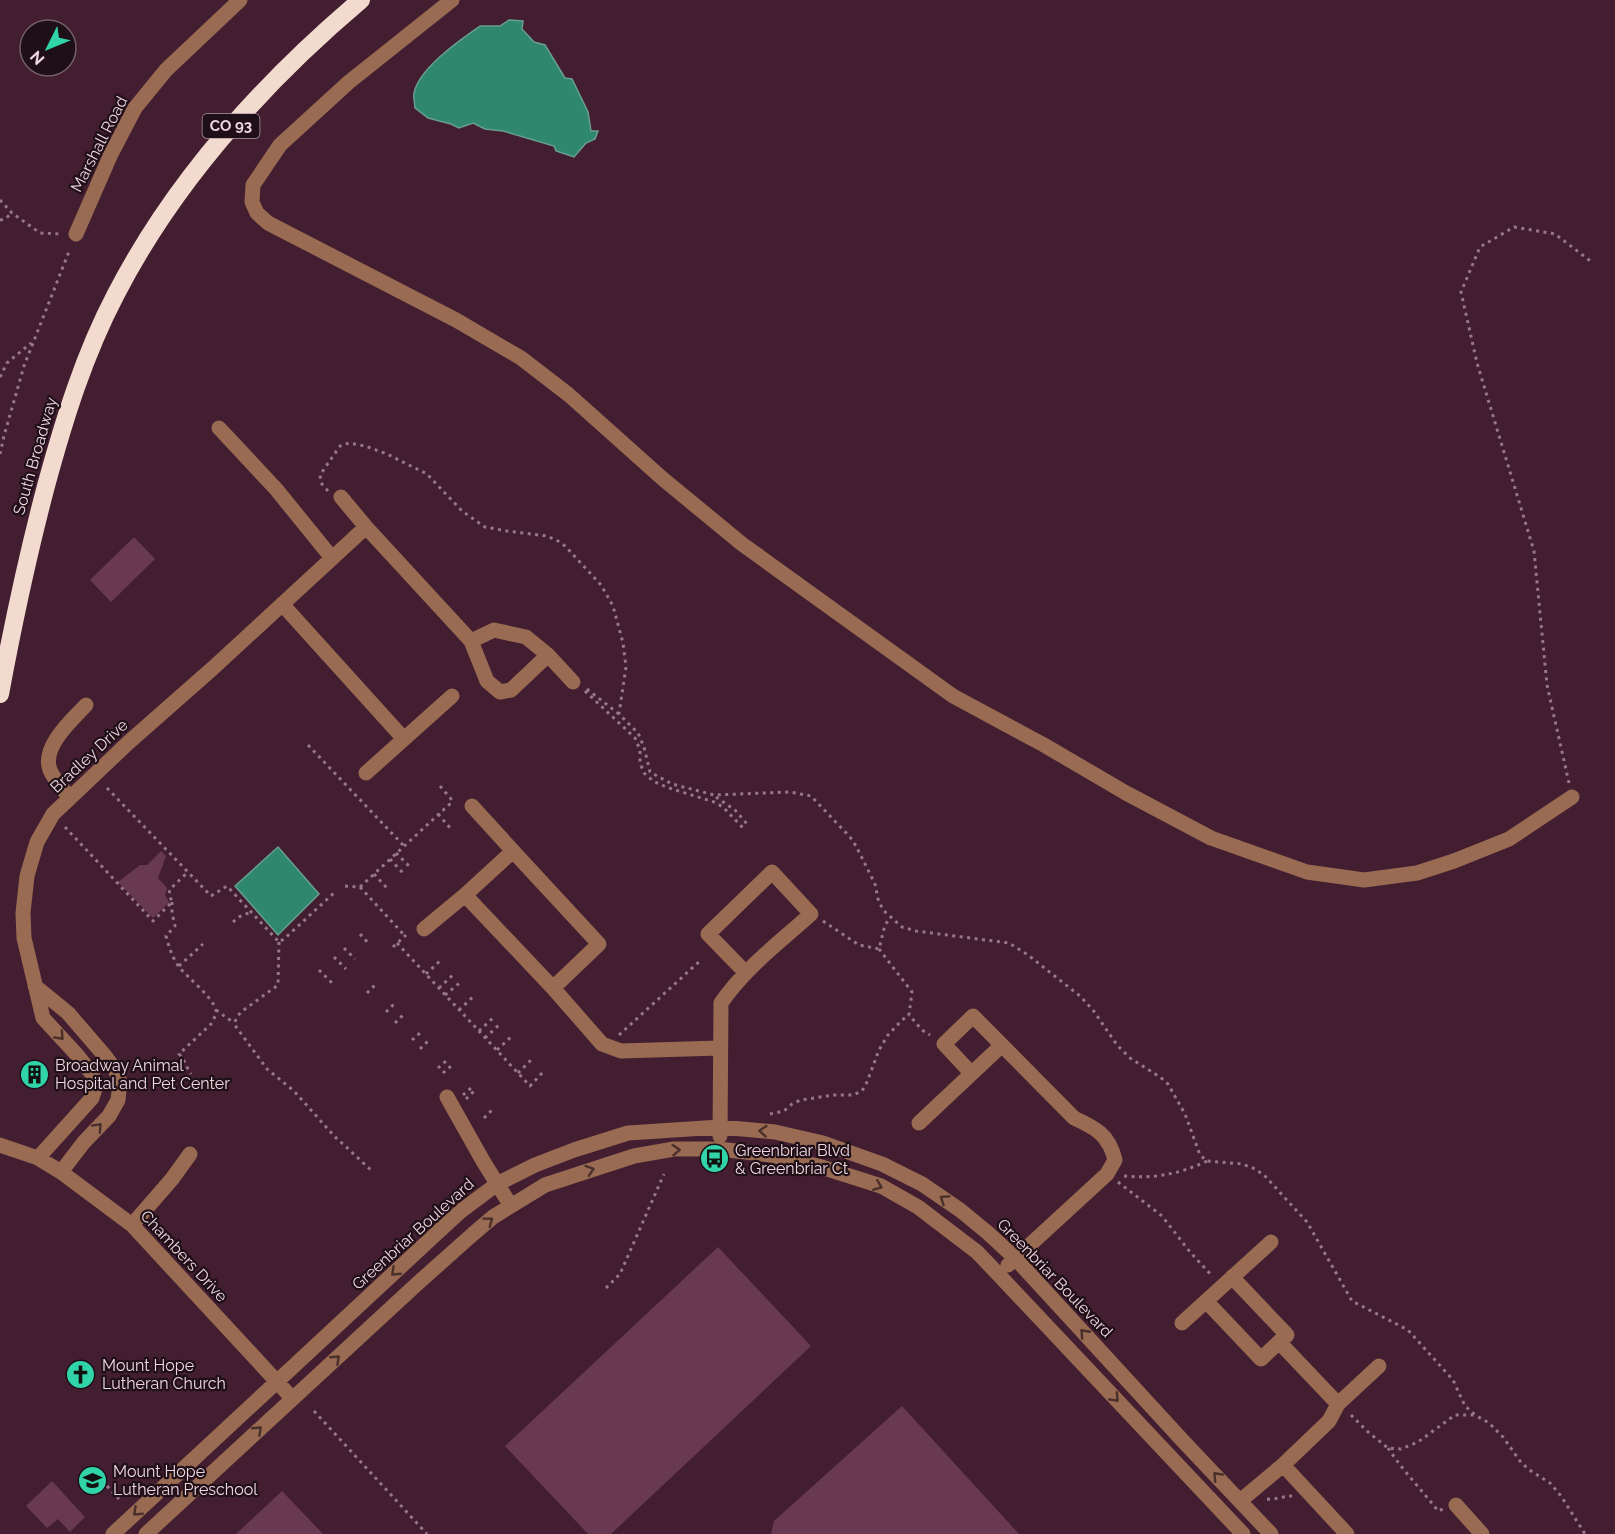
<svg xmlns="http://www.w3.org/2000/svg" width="1615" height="1534" viewBox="0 0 1615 1534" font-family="Raleway,sans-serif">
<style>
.green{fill:#693951}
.water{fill:#2f886e;stroke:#699f90;stroke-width:1.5}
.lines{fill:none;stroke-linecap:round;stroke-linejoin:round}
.path{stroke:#977887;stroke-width:3;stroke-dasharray:3 4.5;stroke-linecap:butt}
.minor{stroke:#996b52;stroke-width:15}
.highway{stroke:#f2dbce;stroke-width:18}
.oneway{stroke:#4a2f2b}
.labels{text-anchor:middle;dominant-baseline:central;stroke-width:4.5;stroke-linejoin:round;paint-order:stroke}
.shield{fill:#1f0f16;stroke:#b19aa4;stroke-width:1.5}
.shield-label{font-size:15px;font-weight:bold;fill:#efd6e1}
.street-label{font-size:16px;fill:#efd6e1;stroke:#1f0f16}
.poi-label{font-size:16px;fill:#efd6e1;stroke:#1f0f16;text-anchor:start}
</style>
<rect width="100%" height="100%" fill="#421e30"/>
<path class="green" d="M134,537L155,559L111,602L90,580Z
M161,851L166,856L158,878L167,888L165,895L169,902L153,918L118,882L140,865H147Z
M718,1247L811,1346L611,1534H588L505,1446Z
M902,1406L1019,1534H771L774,1521Z
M52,1481L85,1517L70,1532L58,1519L47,1528L26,1506Z
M282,1491L323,1534H236Z"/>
<path class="water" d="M509,20L523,21L522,29L534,42L545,45L565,78L572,79L588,112L591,131H598L595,139L586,143L574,157L556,151L554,146L503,131L485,129L473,123L459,128L451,124L428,118L415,108C415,104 413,97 414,93C419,68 460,40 480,26H500Z
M278,847L319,894L278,935L235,886Z"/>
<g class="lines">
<path class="path" d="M0,200L12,213L40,233L61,234
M0,220L5,219L12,213
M0,377L7,363L31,343
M0,454L4,436L24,366L70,249
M328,491L321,483L320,475L340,446L349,443L365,446L387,454L427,474L462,511L485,527L507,531L547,536L558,541L565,546L601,585L613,606L623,643L626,667L619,714L638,733L644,747L650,772L672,784L714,795L790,792L811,796L850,837L856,846L875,884L878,899L883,910L902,927L916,931L1009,943L1028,955L1080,996L1093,1010L1117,1045L1130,1058L1160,1077L1168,1084L1185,1114L1200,1155L1207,1161L1242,1164L1253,1168L1264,1175L1307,1222L1352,1301L1408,1330L1453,1380L1465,1406L1475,1415L1489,1423L1503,1437L1520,1461L1528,1469L1550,1483L1561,1496L1585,1534
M587,689L619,714
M585,691L635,738L640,750V763L644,773L653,781L666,787L714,802L723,807L744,829
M308,745L404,846
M1569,783L1547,685L1534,551L1477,363L1461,292L1480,247L1514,227L1555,234L1593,263
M440,786L452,800
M107,788L211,896L227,886L279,942L284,939L335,892
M716,797L735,810L748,825
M438,814L451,829
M65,827L153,921L172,902L169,894L170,889L188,872
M396,853L410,867
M390,859L403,873
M374,874L387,888
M345,886L360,887L405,936
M360,887L453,801
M172,902V913L175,926L166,936C169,947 172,957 179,967C187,977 215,999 216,1011C216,1016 213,1020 211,1024L179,1054C185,1060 186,1067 191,1074
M823,921L859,945L879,949L885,925L890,918
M233,922L239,917L251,912
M360,934L370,945
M279,942L278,985L241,1012L237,1017L234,1024L267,1069L294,1091L335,1137L343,1144L373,1172
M397,943L530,1086L545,1070
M393,947L406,935
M344,948L355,959
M879,949L912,992L909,1015L922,1030L930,1035
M334,957L346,969
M179,966L203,944
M319,970L332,983
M426,974L442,959
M439,988L455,973
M367,993L376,984
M445,995L462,981
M216,1010L234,1023
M459,1010L475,995
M386,1012L395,1003
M395,1023L404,1014
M479,1031L495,1016
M619,1035L702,959
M485,1038L501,1023
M412,1040L421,1032
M420,1049L429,1040
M497,1050L512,1036
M438,1068L447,1060
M443,1073L452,1065
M518,1073L533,1058
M463,1095L472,1087
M466,1099L475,1090
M770,1114L784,1111L792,1104L801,1100L833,1095H853L862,1091L867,1082L879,1050L888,1035L902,1020L909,1015
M484,1118L493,1109
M1124,1176C1153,1179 1180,1174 1207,1161
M1118,1182L1162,1216L1190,1252L1213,1277
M606,1288L620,1274L664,1174
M314,1411L427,1534
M1351,1415L1368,1432L1388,1448L1401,1449L1418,1442L1455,1415H1474
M1388,1448C1403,1471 1422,1490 1438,1511L1443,1509
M107,1486L119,1499
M1267,1499C1276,1500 1283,1496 1292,1496"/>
<path class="minor" d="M452,0L349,82L280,145L253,185L252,202L257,213L268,223L456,320L521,358L569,395L663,479L742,544L953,696L1044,745L1126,793L1211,838L1307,872L1364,880L1417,873L1454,861L1509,839L1572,797
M76,234L111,154L135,108L166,70L240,0
M219,428L276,489L332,558
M341,497L366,527
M282,604L404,739
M471,641L494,630L526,637L548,655L573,682
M366,773L452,696
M70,798C63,789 54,780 50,770C41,747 72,720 86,705
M472,806L513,851
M424,929L465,895
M35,986L68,1013L105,1056L115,1069L120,1082L118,1100L109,1116L84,1142L61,1172
M553,988L599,944L513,851L465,895L553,988L602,1044L621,1051L719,1048
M971,1073L944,1044L973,1016L1074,1118C1096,1128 1109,1135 1115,1160L1107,1174L1008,1265
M447,1097L483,1161L511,1206
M919,1123L1001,1046
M720,1136L721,1003C745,968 780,942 811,914L772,872L708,934L746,973
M0,1145L38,1158L61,1172L132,1225L292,1398
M38,1158L92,1098L96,1086L92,1074L78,1056L43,1018L24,938L23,913L27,876L37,842L53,814L70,798L129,742L213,668L366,527L471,641L487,681L500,692L511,690L548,655
M132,1225L172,1179L190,1154
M1232,1277L1287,1335L1279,1342L1338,1404
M1206,1301L1261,1359L1279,1342
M1182,1323L1271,1242
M1283,1465L1347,1534
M1240,1501L1283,1465L1329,1421L1338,1404L1379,1366
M1456,1505L1482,1534
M113,1534L438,1232L461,1211L497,1184L535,1165L574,1150L628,1133L720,1127L775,1132L823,1143L882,1164L922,1184L960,1210L988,1233L1015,1258L1183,1441L1271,1534
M146,1534L418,1283L473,1234L493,1217L545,1185L634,1156L674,1149H719L770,1155L818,1166L881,1186L918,1207L977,1252L998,1274L1243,1534"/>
<path class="highway" d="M0,694C13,624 28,554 46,486C64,420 84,355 116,294C175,180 263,83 361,0"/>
</g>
<defs><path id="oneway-chevron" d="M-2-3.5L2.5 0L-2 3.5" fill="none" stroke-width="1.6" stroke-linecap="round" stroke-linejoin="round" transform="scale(1.5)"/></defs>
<g class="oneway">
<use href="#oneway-chevron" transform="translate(60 1036) rotate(47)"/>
<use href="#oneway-chevron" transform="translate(98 1127) rotate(-47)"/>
<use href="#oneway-chevron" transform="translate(763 1131) rotate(-175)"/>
<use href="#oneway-chevron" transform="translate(676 1150) rotate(-4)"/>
<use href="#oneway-chevron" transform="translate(590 1170) rotate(-18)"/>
<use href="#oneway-chevron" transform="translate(878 1186) rotate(22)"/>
<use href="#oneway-chevron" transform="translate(944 1199) rotate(-146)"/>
<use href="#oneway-chevron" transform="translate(489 1221) rotate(-37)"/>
<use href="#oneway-chevron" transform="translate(395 1272) rotate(137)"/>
<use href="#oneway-chevron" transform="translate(1084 1333) rotate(-132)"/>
<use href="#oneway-chevron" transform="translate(336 1359) rotate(-43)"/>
<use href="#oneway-chevron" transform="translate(1115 1398) rotate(47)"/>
<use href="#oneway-chevron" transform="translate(258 1430) rotate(-43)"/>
<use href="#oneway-chevron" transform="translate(1217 1476) rotate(-133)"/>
<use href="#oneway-chevron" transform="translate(137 1512) rotate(137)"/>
</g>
<defs>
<symbol id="building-disc" viewBox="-11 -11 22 22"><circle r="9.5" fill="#31d4a9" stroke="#1f0f16"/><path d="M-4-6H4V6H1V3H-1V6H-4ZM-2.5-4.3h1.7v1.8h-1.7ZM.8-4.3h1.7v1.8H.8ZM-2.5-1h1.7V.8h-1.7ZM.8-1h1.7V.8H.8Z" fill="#111"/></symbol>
<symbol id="bus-disc" viewBox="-11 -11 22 22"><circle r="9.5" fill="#31d4a9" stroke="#1f0f16"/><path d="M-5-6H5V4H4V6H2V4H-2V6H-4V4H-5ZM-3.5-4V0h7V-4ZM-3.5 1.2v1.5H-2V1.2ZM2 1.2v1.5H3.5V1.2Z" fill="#111"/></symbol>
<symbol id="church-disc" viewBox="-11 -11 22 22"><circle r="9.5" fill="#31d4a9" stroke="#1f0f16"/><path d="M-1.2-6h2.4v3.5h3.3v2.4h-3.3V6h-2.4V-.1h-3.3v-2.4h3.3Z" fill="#111"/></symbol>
<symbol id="school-disc" viewBox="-11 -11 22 22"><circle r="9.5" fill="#31d4a9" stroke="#1f0f16"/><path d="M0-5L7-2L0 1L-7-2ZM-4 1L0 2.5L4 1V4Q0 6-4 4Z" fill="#111"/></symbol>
</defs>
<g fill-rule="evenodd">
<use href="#building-disc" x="18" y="1058" width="33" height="33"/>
<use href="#bus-disc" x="698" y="1142" width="33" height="33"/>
<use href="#church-disc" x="64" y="1358" width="33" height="33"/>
<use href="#school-disc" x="76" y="1464" width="33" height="33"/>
</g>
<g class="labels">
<rect class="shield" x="202.5" y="114" width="57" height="24" rx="4.5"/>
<g class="shield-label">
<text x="231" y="126">CO 93</text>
</g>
<g class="street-label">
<text transform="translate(99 144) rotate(-63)">Marshall Road</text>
<text transform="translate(35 456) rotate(-74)">South Broadway</text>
<text transform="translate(89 756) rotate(-43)">Bradley Drive</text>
<text transform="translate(413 1234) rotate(-42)">Greenbriar Boulevard</text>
<text transform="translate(184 1256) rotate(47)">Chambers Drive</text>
<text transform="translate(1055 1278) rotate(46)">Greenbriar Boulevard</text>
</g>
<g class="poi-label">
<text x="55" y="1065">Broadway Animal<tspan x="55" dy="18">Hospital and Pet Center</tspan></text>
<text x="735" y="1150">Greenbriar Blvd<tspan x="735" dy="18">&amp; Greenbriar Ct</tspan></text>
<text x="102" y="1365">Mount Hope<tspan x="102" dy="18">Lutheran Church</tspan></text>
<text x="113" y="1471">Mount Hope<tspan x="113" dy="18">Lutheran Preschool</tspan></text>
</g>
</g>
<g transform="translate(48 48) rotate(227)"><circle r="28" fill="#1f0f16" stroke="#725f67" stroke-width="1.5"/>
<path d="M0-4.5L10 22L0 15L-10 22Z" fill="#31d4a9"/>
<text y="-9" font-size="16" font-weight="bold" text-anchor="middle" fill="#efd6e1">N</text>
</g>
</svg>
